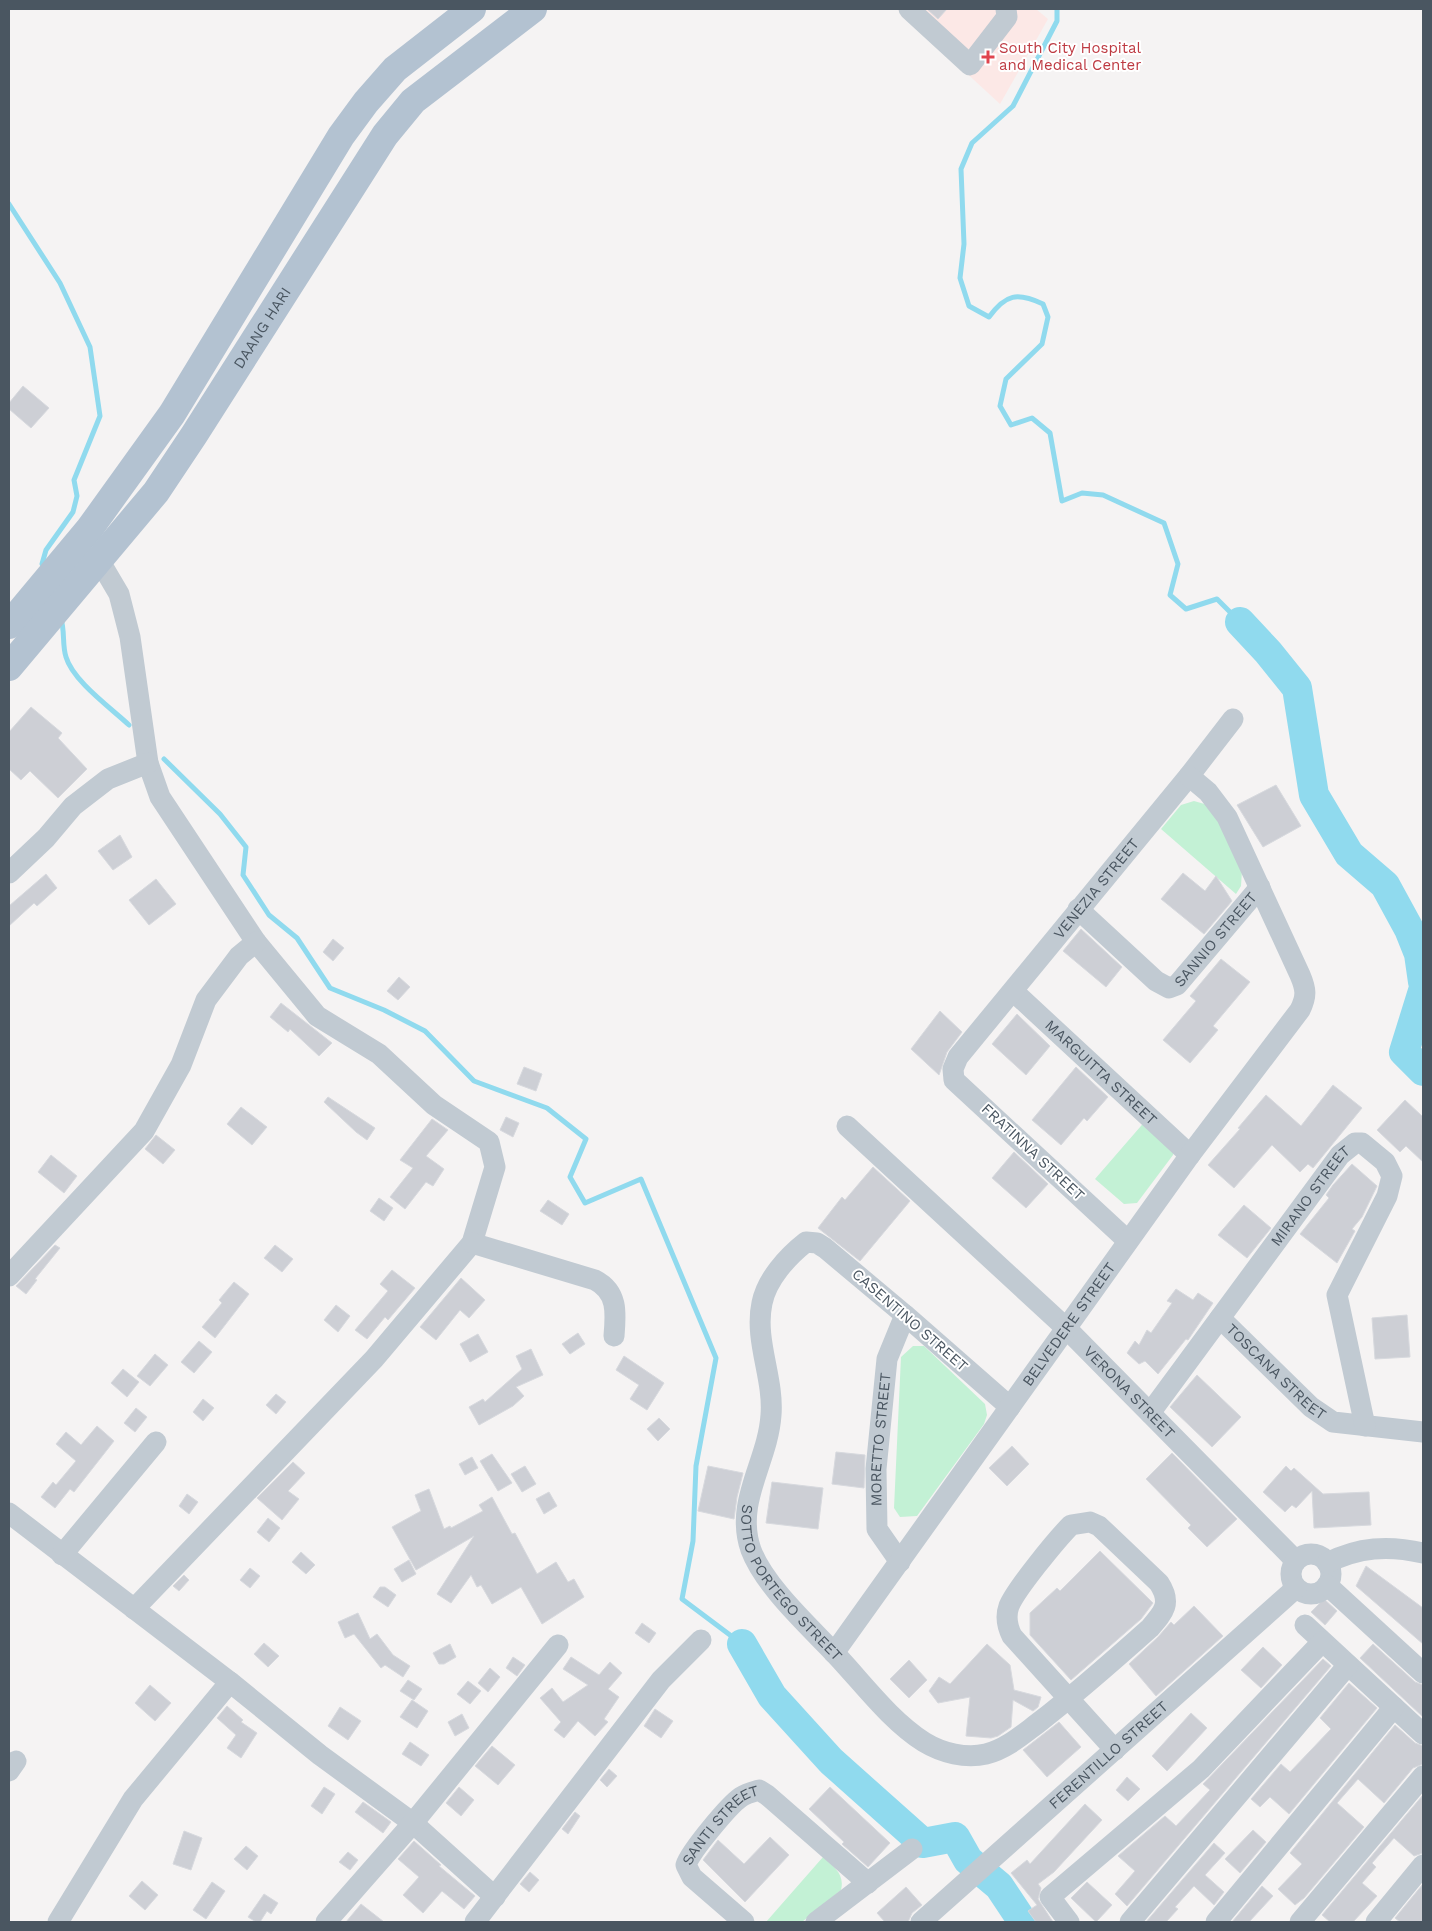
<svg xmlns="http://www.w3.org/2000/svg" width="1432" height="1931" viewBox="0 0 1432 1931" font-family="'Work Sans',sans-serif">
<style>
.medical{fill:#fce8e6}
.green{fill:#c3f1d5}
.lines{fill:none;stroke-linecap:round;stroke-linejoin:round}
.stream{stroke:#90daee;stroke-width:5}
.river{stroke:#90daee;stroke-width:30}
.building{fill:#cdcfd5;stroke:#d7d9de}
.minor{stroke:#c1cad2;stroke-width:21}
.major{stroke:#b3c2d1;stroke-width:28}
.health-dot{fill:#e0444e;stroke:#fff;stroke-width:2}
.labels{text-anchor:middle;dominant-baseline:central;stroke-width:4;stroke-linejoin:round;paint-order:stroke}
.health-label{font-size:15px;fill:#be3a42;stroke:#fff;text-anchor:start}
.street-label{font-size:15px;fill:#4a5661;stroke:#fff}
</style>
<rect width="100%" height="100%" fill="#f5f3f3"/>
<path class="medical" d="M897,9H1036L1048,19L1000,104Z"/>
<path class="green" d="M1194,801L1208,805L1212,809L1242,870L1241,886L1236,894L1161,829L1181,805Z
M1147,1119L1174,1151L1173,1155L1137,1203L1124,1204L1095,1179Z
M913,1346H924L985,1404L987,1415L984,1424L917,1516L900,1517L894,1508L901,1357Z
M823,1857C834,1867 845,1874 841,1890L802,1922H766Z"/>
<g class="lines">
<path class="stream" d="M1057,9V21L1013,106L972,143L961,169L964,244L960,278L969,306L989,317C1006,294 1017,292 1043,304L1048,317L1042,344L1006,379L1000,406L1011,425L1032,418L1050,433L1062,501L1082,493L1103,495L1164,523L1178,564L1170,595L1186,609L1217,599L1240,622
M9,204L60,283L90,347L100,416L74,480L77,496L73,512L46,550L42,564L44,568
M61,619C65,631 62,645 66,657C73,681 111,708 129,725
M164,759L220,814L246,847L243,875L269,915L297,938L330,988L384,1010L425,1031L474,1081L547,1108L586,1139L570,1177L585,1203L641,1179L716,1358L696,1466L693,1541L682,1599L742,1644"/>
<path class="river" d="M1240,622L1268,652L1297,688L1314,795L1349,854L1385,885L1409,929L1419,954L1423,982
M1423,991L1404,1052L1423,1071
M742,1644L772,1696L831,1761L923,1843L955,1837L968,1860L999,1886L1023,1922"/>
</g>
<path class="building" d="M927,9H947L938,19Z
M23,386L49,408L31,428L9,409V403Z
M31,707L62,733L58,738L87,769L58,798L30,771L21,780L9,769V732Z
M1276,785L1301,826L1263,847L1237,805Z
M120,835L132,857L113,870L98,851Z
M1183,873L1205,891L1216,876L1232,901L1204,934L1161,899Z
M46,874L57,888L37,906L34,903L9,926V906Z
M156,879L176,904L149,925L129,900Z
M1081,929L1122,967L1106,987L1063,951Z
M333,939L344,948L333,961L323,952Z
M1221,959L1250,982L1213,1026L1218,1030L1190,1063L1163,1040L1196,1001L1190,996Z
M399,977L410,987L398,1000L387,991Z
M281,1003L332,1043L319,1056L290,1029L288,1032L270,1017Z
M940,1011L962,1032L947,1052L939,1075L911,1049Z
M1017,1014L1050,1046L1026,1075L992,1044Z
M524,1067L542,1074L536,1091L517,1084Z
M1076,1067L1108,1097L1087,1121L1084,1118L1061,1145L1032,1120Z
M1333,1085L1362,1108L1313,1168L1308,1164L1300,1172L1272,1145L1234,1188L1208,1165L1240,1129L1238,1128L1266,1095L1301,1126Z
M328,1097L375,1128L367,1140L356,1132L324,1102Z
M1405,1100L1423,1117V1162L1406,1146L1400,1152L1377,1130Z
M241,1107L267,1127L252,1145L227,1124Z
M506,1117L519,1123L513,1137L500,1130Z
M432,1119L448,1130L426,1156L444,1169L433,1186L426,1182L405,1209L390,1197L413,1168L400,1160Z
M156,1135L175,1150L163,1164L145,1149Z
M1014,1152L1048,1184L1026,1208L992,1178Z
M51,1155L77,1176L64,1193L38,1172Z
M1352,1164L1377,1186L1362,1217L1352,1229L1355,1231L1337,1263L1300,1234L1329,1198L1326,1195L1333,1185Z
M873,1167L910,1201L860,1261L818,1228L842,1197L845,1200Z
M379,1198L393,1208L384,1221L370,1211Z
M548,1200L569,1214L562,1225L540,1211Z
M1244,1205L1271,1228L1247,1258L1218,1235Z
M55,1245L60,1248L35,1279L37,1280L26,1294L16,1286Z
M275,1245L293,1259L282,1272L264,1258Z
M392,1270L415,1288L388,1320L385,1317L367,1339L355,1330L388,1291L380,1284Z
M461,1278L485,1300L469,1318L460,1310L436,1340L420,1327Z
M234,1282L249,1294L215,1338L202,1327L222,1303L219,1300Z
M1176,1289L1193,1300L1198,1293L1213,1303L1188,1340L1186,1339L1158,1374L1145,1361L1139,1364L1127,1353L1135,1341L1139,1345L1147,1330L1151,1333L1172,1303L1167,1301Z
M336,1305L350,1316L338,1332L324,1320Z
M1407,1315L1410,1357L1375,1359L1372,1318Z
M578,1333L585,1344L570,1354L562,1344Z
M478,1334L488,1352L470,1362L460,1344Z
M199,1341L212,1352L194,1373L181,1362Z
M531,1349L543,1375L516,1387L524,1396L513,1406L479,1425L469,1407L483,1399L485,1402L522,1369L516,1356Z
M155,1354L168,1365L150,1386L137,1376Z
M624,1356L664,1383L647,1410L630,1399L639,1385L616,1370Z
M123,1369L139,1382L127,1397L111,1383Z
M1197,1375L1241,1417L1212,1447L1170,1407Z
M276,1394L286,1402L276,1414L266,1405Z
M203,1399L214,1408L203,1421L193,1412Z
M136,1408L147,1417L135,1432L124,1423Z
M659,1418L670,1429L658,1441L647,1429Z
M97,1426L114,1441L74,1492L70,1489L55,1508L41,1497L53,1482L56,1485L76,1461L56,1444L66,1432L81,1445Z
M1012,1446L1029,1464L1007,1486L989,1468Z
M836,1452L865,1455L864,1488L832,1484Z
M1172,1453L1237,1519L1207,1547L1188,1528L1191,1525L1146,1479Z
M492,1454L512,1483L498,1491L480,1461Z
M472,1457L478,1468L465,1475L459,1464Z
M293,1462L305,1473L288,1491L299,1499L282,1520L257,1498Z
M525,1466L536,1484L522,1492L511,1474Z
M708,1466L743,1473L737,1497L734,1519L698,1511Z
M1286,1466L1291,1471L1294,1468L1323,1494L1369,1492L1371,1525L1314,1528L1312,1491L1296,1508L1292,1505L1285,1512L1263,1492Z
M772,1482L823,1488L818,1529L766,1523Z
M429,1489L444,1529L450,1526L451,1528L483,1511L479,1505L492,1497L512,1534L515,1533L537,1574L556,1562L568,1582L574,1579L584,1597L542,1624L521,1587L492,1604L481,1585L477,1587L471,1575L451,1603L437,1594L474,1536L416,1570L392,1527L421,1511L415,1495Z
M549,1492L557,1506L544,1514L536,1499Z
M187,1494L198,1502L189,1514L179,1506Z
M268,1518L280,1528L269,1542L257,1532Z
M1100,1551L1153,1603L1141,1619L1071,1680L1030,1635V1613L1057,1588L1060,1591Z
M301,1552L315,1565L306,1574L292,1562Z
M409,1560L416,1574L402,1582L394,1569Z
M1366,1566L1423,1608V1644L1356,1586Z
M250,1568L260,1576L250,1588L240,1580Z
M184,1575L189,1580L179,1591L173,1586Z
M380,1587H385L396,1595L388,1607L373,1597Z
M1324,1599L1337,1611L1325,1625L1311,1612Z
M1194,1606L1223,1636L1156,1696L1129,1664L1158,1637L1171,1622L1174,1625Z
M358,1613L370,1639L377,1634L393,1655L410,1666L403,1677L385,1665L381,1668L354,1634L345,1638L338,1622Z
M642,1623L656,1633L649,1643L635,1633Z
M264,1643L279,1656L268,1667L254,1654Z
M450,1644L456,1657L444,1664H439L433,1653Z
M987,1644L1010,1665L1014,1690L1041,1697L1038,1707L1033,1711L1013,1700L1011,1727L998,1736L991,1738L966,1736L970,1697L938,1703L929,1691L939,1677L950,1684Z
M1373,1644L1415,1682L1423,1685V1717L1360,1658Z
M1263,1647L1282,1665L1261,1688L1241,1670Z
M513,1657L525,1665L517,1676L506,1668Z
M571,1657L599,1675L610,1662L622,1673L608,1689L619,1697L604,1719L608,1722L595,1736L578,1721L564,1738L554,1730L561,1722L540,1698L552,1688L563,1702L588,1685L563,1669Z
M1323,1659L1331,1666L1127,1906L1115,1894L1135,1871L1118,1856L1165,1816L1176,1826L1210,1790L1203,1784Z
M909,1660L927,1680L909,1698L890,1679Z
M490,1668L500,1677L488,1692L478,1683Z
M408,1680L422,1689L414,1700L400,1691Z
M468,1681L481,1691L470,1704L457,1694Z
M1349,1683L1377,1708L1289,1814L1270,1797L1260,1807L1251,1799L1281,1764L1290,1772L1331,1729L1320,1718Z
M150,1685L171,1703L155,1721L135,1703Z
M412,1700L428,1711L417,1728L400,1717Z
M227,1706L243,1720L241,1722L257,1733L241,1758L227,1748L236,1735L217,1718Z
M340,1707L361,1721L348,1740L328,1726Z
M655,1709L673,1721L661,1738L644,1726Z
M1191,1713L1207,1728L1167,1771L1152,1756Z
M462,1714L469,1728L455,1736L448,1722Z
M1059,1722L1081,1747L1047,1777L1023,1750Z
M1395,1725L1415,1743L1423,1746V1764L1413,1768L1384,1803L1358,1779L1337,1803L1364,1827L1304,1898L1295,1905L1278,1889L1302,1864L1290,1853Z
M410,1742L429,1755L421,1766L402,1754Z
M492,1746L515,1765L498,1785L475,1766Z
M609,1769L617,1776L607,1787L600,1780Z
M1127,1777L1140,1789L1128,1801L1116,1790Z
M324,1787L335,1794L322,1814L311,1806Z
M459,1787L474,1800L461,1816L446,1803Z
M830,1787L890,1843L868,1867L842,1844L844,1842L809,1809Z
M1423,1795V1853L1414,1856L1394,1838L1372,1863L1376,1867L1362,1883L1377,1896L1353,1922H1330L1322,1915Z
M363,1802L391,1822L383,1833L355,1812Z
M1085,1804L1102,1820L1054,1872L1038,1884L1041,1888L1038,1899L1053,1922H1036L1028,1911L1037,1905L1011,1873L1027,1860L1030,1864Z
M575,1812L580,1816L568,1834L562,1829Z
M1253,1830L1266,1842L1240,1873L1225,1859Z
M184,1831L202,1838L191,1870L173,1864Z
M770,1837L789,1855L745,1902L703,1860L718,1840L744,1864Z
M414,1841L441,1865L439,1866L475,1896L464,1909L442,1891L423,1913L403,1895L419,1877L398,1859Z
M1214,1843L1225,1853L1205,1875L1224,1892L1214,1905L1194,1886L1175,1907L1178,1909L1166,1922H1146Z
M246,1846L258,1856L247,1870L234,1859Z
M348,1852L358,1860L350,1870L339,1862Z
M530,1872L539,1880L529,1892L520,1884Z
M142,1881L158,1895L145,1910L129,1896Z
M212,1882L225,1891L206,1919L193,1910Z
M1087,1882L1112,1905L1096,1922L1071,1898Z
M1423,1884V1922H1400L1395,1918Z
M1262,1886L1273,1896L1249,1922H1232Z
M906,1887L922,1905L912,1913L908,1922H885L877,1913Z
M264,1894L278,1903L271,1914L267,1911L260,1922H256L248,1917Z
M361,1904L384,1922H346Z"/>
<g class="lines">
<g class="minor">
<path d="M909,9L970,65L1007,17L1006,9"/>
<path d="M99,560L119,594L130,637L148,763L160,797L256,942L317,1016L379,1054L434,1105L489,1142L495,1167L472,1243L374,1359L134,1609"/>
<path d="M9,873L46,838L73,806L108,779L148,763"/>
<path id="s1" d="M1078,909L1156,981L1169,988L1177,985L1183,978L1260,887"/>
<path id="s2" d="M1013,991L1190,1155"/>
<path id="s3" d="M847,1126L1066,1328L1296,1561"/>
<path id="s4" d="M1128,1241L954,1080L953,1069L958,1057L1189,776L1233,719"/>
<path d="M472,1243L595,1280C618,1292 616,1313 614,1336"/>
<path d="M9,1276L144,1131L181,1065L206,1000L239,956L256,942"/>
<path id="s5" d="M1220,1318L1311,1407L1333,1422L1423,1432"/>
<path id="s6" d="M1010,1407L905,1315L825,1248L817,1243L806,1242C787,1257 767,1279 762,1303C754,1340 774,1378 771,1415C768,1462 734,1502 751,1550C765,1587 811,1628 838,1657C865,1686 891,1721 924,1742C942,1753 966,1759 986,1754C1006,1749 1022,1735 1038,1723C1077,1693 1113,1661 1150,1628C1164,1612 1172,1603 1159,1583L1099,1526L1090,1522L1071,1525C1057,1539 1016,1589 1009,1606C1005,1617 1007,1626 1012,1636L1115,1750"/>
<path id="s7" d="M1150,1413L1340,1155L1355,1143H1362L1385,1162L1392,1176L1387,1196L1337,1295L1365,1426"/>
<path d="M9,1513L230,1682L320,1755L413,1823L495,1897"/>
<circle cx="1311" cy="1574" r="20"/>
<path d="M62,1555L156,1442"/>
<path id="s8" d="M900,1562L877,1529L876,1469L887,1359L905,1315"/>
<path d="M1327,1563C1359,1547 1388,1545 1423,1553"/>
<path d="M1327,1585L1423,1673"/>
<path d="M1305,1625L1423,1734"/>
<path id="s9" d="M834,1653L1190,1155L1300,1010C1307,996 1306,989 1300,975L1227,817L1208,792L1189,776"/>
<path d="M9,1771L16,1761"/>
<path d="M58,1922L133,1799L230,1682"/>
<path d="M326,1922L413,1823L558,1645"/>
<path d="M475,1922L661,1680L701,1640"/>
<path id="s10" d="M744,1922L692,1877L686,1865C690,1852 729,1805 741,1797C747,1793 752,1792 759,1790L767,1795L868,1883"/>
<path d="M816,1922L912,1849"/>
<path id="s11" d="M921,1922L1296,1588"/>
<path d="M1069,1922L1050,1897L1201,1769L1322,1642"/>
<path d="M1130,1922L1348,1665"/>
<path d="M1216,1922L1394,1707"/>
<path d="M1300,1922L1423,1776"/>
<path d="M1376,1922L1423,1865"/>
</g>
<g class="major">
<path d="M9,625L90,528L172,414L341,136L366,102L395,69L472,9"/>
<path id="s12" d="M9,667L156,492L194,435L385,135L413,101L533,9"/>
</g>
</g>
<path class="health-dot" d="M985.5 49.5h5v5h5v5h-5v5h-5v-5h-5v-5h5z"/>
<g class="labels">
<g class="health-label">
<text x="999" y="48">South City Hospital<tspan x="999" dy="17">and Medical Center</tspan></text>
</g>
<g class="street-label">
<text stroke="none"><textPath href="#s12" startOffset="424">DAANG HARI</textPath></text>
<text stroke="none"><textPath href="#s4" startOffset="479">VENEZIA STREET</textPath></text>
<text stroke="none"><textPath href="#s1" startOffset="189">SANNIO STREET</textPath></text>
<text stroke="none"><textPath href="#s2" startOffset="120">MARGUITTA STREET</textPath></text>
<text transform="translate(1033 1152) rotate(43)">FRATINNA STREET</text>
<text stroke="none"><textPath href="#s7" startOffset="270">MIRANO STREET</textPath></text>
<text transform="translate(910 1320) rotate(41)">CASENTINO STREET</text>
<text stroke="none"><textPath href="#s9" startOffset="404">BELVEDERE STREET</textPath></text>
<text stroke="none"><textPath href="#s5" startOffset="78">TOSCANA STREET</textPath></text>
<text stroke="none"><textPath href="#s3" startOffset="388">VERONA STREET</textPath></text>
<text stroke="none"><textPath href="#s8" startOffset="130">MORETTO STREET</textPath></text>
<text stroke="none"><textPath href="#s6" startOffset="640">SOTTO PORTEGO STREET</textPath></text>
<text stroke="none"><textPath href="#s11" startOffset="251">FERENTILLO STREET</textPath></text>
<text stroke="none"><textPath href="#s10" startOffset="136">SANTI STREET</textPath></text>
</g>
</g>
<rect width="1432" height="1931" fill="none" stroke="#4a5661" stroke-width="20"/>
</svg>
